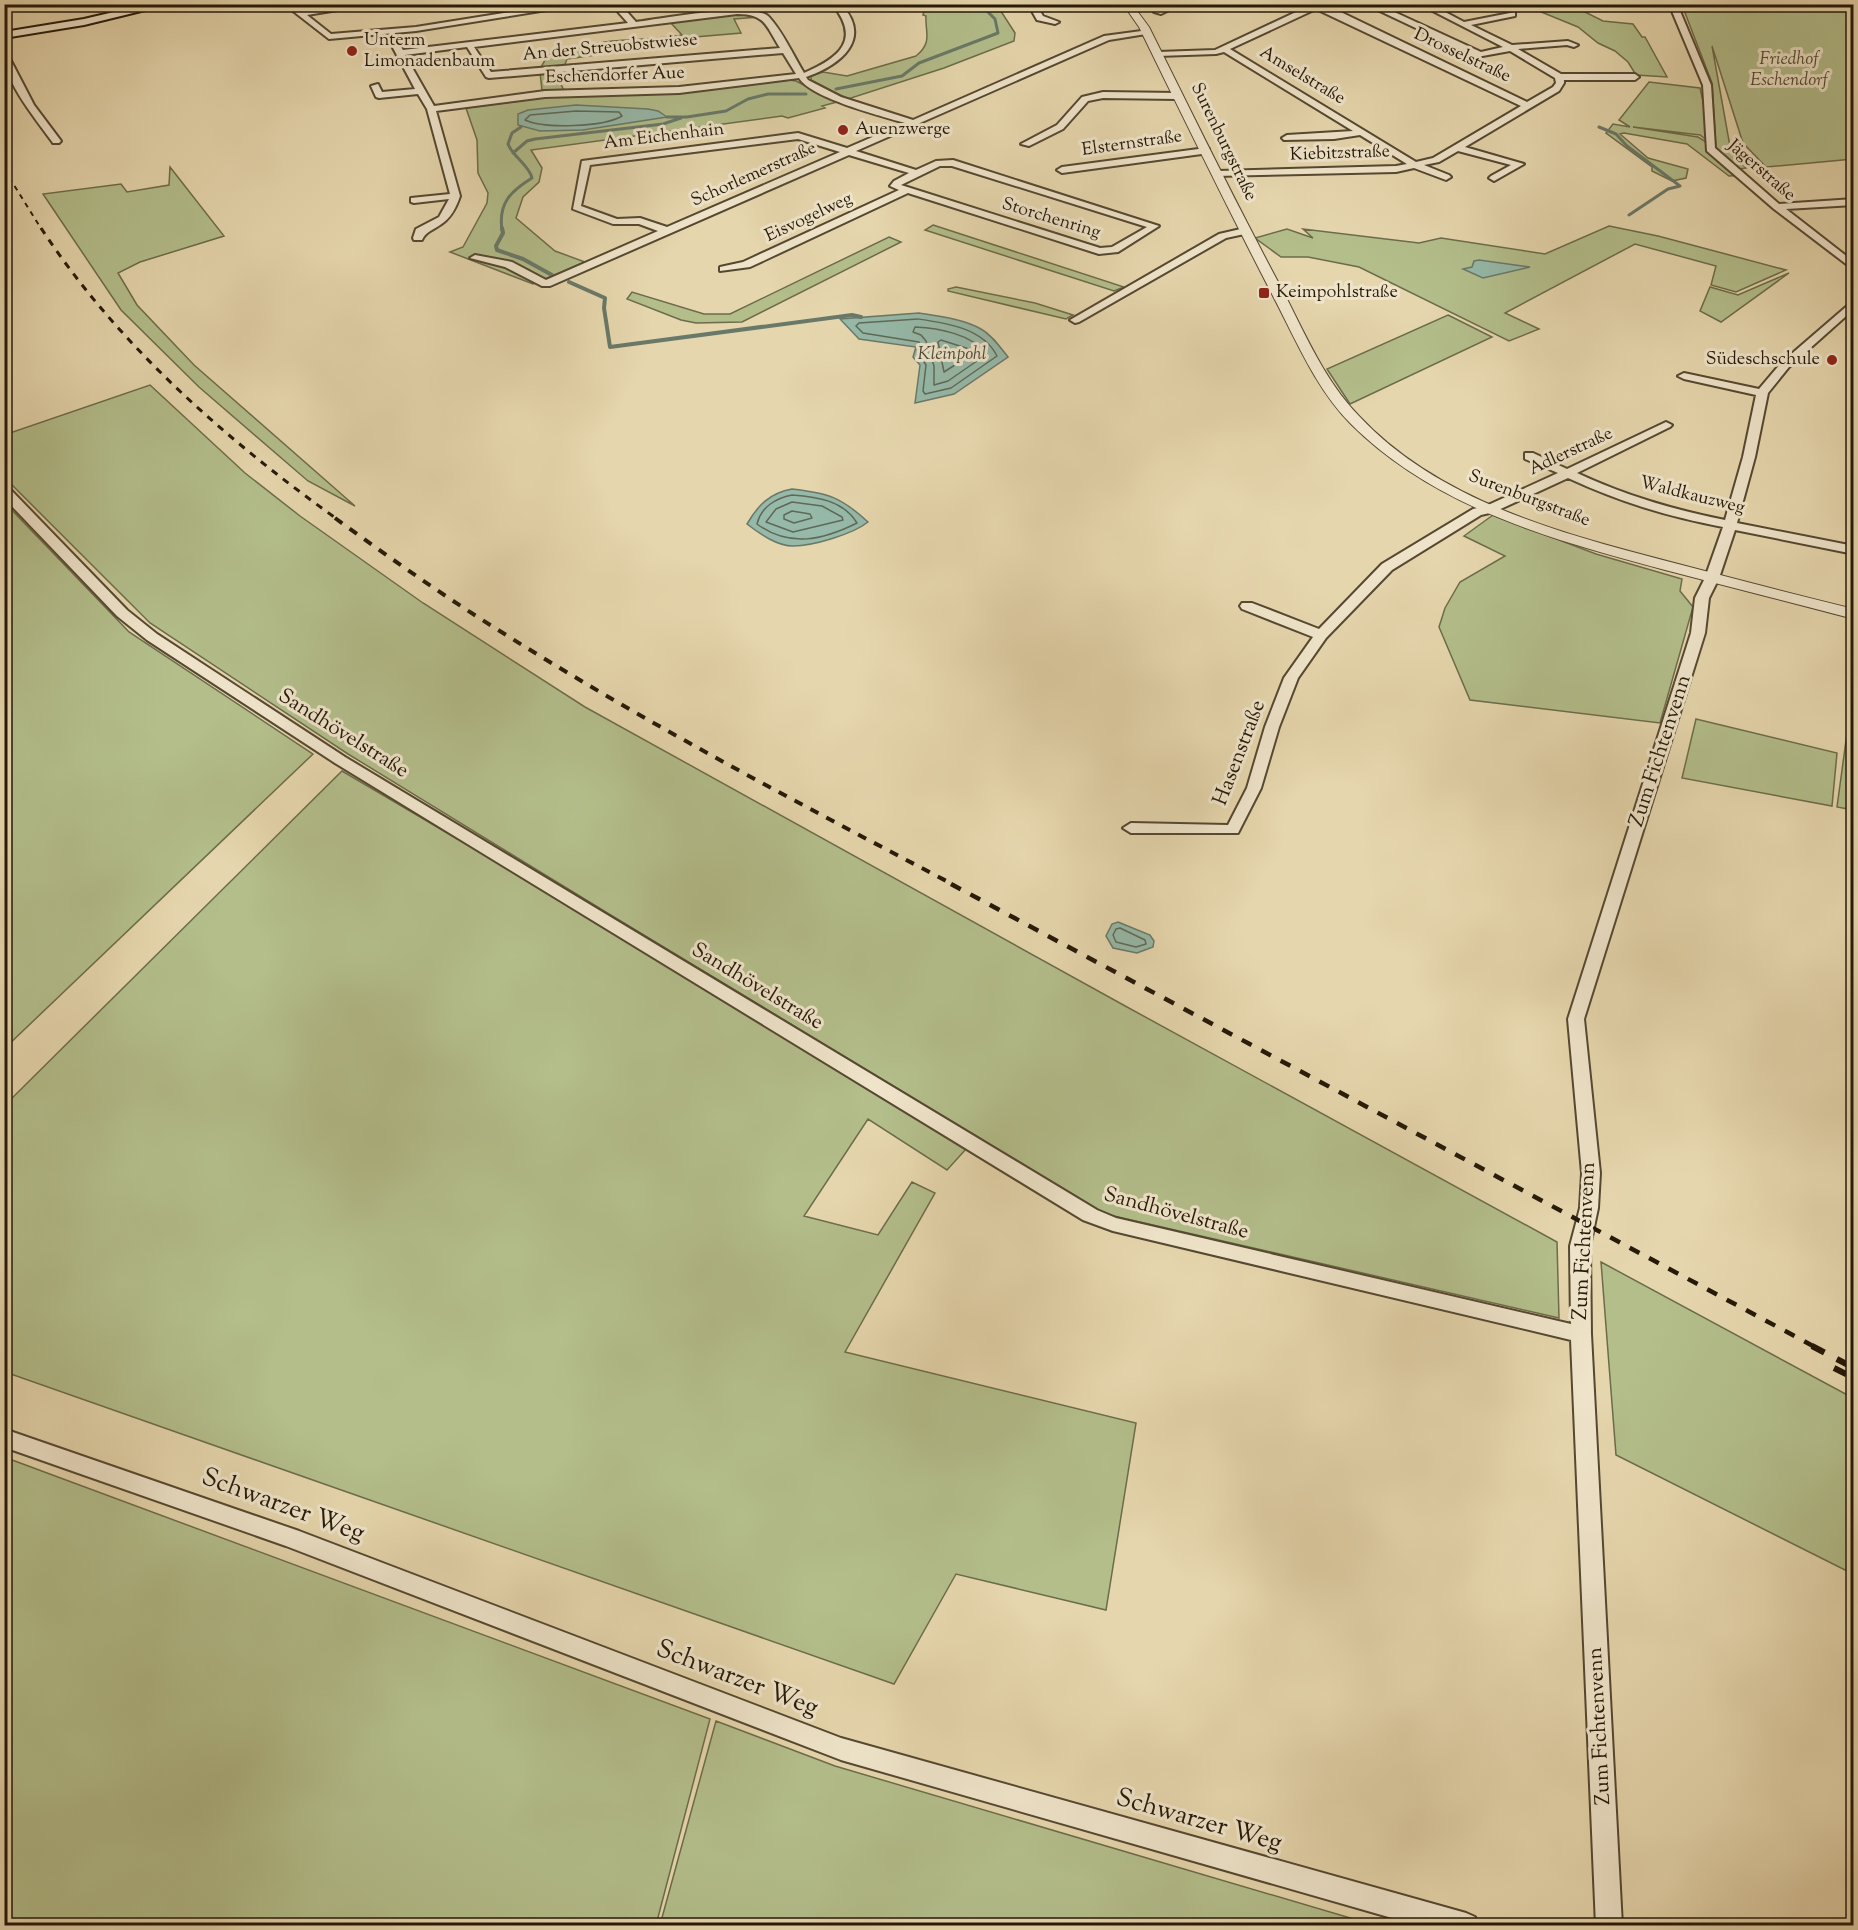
<svg xmlns="http://www.w3.org/2000/svg" width="1858" height="1930" viewBox="0 0 1858 1930" font-family="'Sorts Mill Goudy',serif">
<style>
.green{fill:#b3be8b;stroke:#6c6c4a;stroke-width:1.5}
.water{fill:#96b9a9;stroke:#697969;stroke-width:1.5}
.lines{fill:none;stroke-linecap:round;stroke-linejoin:round}
.shore{stroke:#5e6958;stroke-width:1.5}
.stream-far1{stroke:#697969;stroke-width:3}
.stream{stroke:#697969;stroke-width:4}
.minor-casing{stroke:#554831;stroke-width:4}
.tertiary-casing{stroke:#554831;stroke-width:2}
.secondary-casing{stroke:#251908;stroke-width:4}
.minor{fill:#efe4ca;fill-rule:evenodd}
.tertiary{fill:#efe4ca;fill-rule:evenodd}
.secondary{fill:#efe4ca;fill-rule:evenodd}
.rail-far4{stroke:#251908;stroke-width:2;stroke-dasharray:5 5;stroke-linecap:butt}
.rail-far3{stroke:#251908;stroke-width:3;stroke-dasharray:7 7;stroke-linecap:butt}
.rail-far2{stroke:#251908;stroke-width:4;stroke-dasharray:9 9;stroke-linecap:butt}
.rail-far1{stroke:#251908;stroke-width:4.5;stroke-dasharray:11 11;stroke-linecap:butt}
.rail{stroke:#251908;stroke-width:6;stroke-dasharray:14 14;stroke-linecap:butt}
.poi-dot{fill:#8f2418;stroke:#efe4ca;stroke-width:2}
.labels{text-anchor:middle;dominant-baseline:central;stroke-width:6;stroke-linejoin:round;paint-order:stroke}
.far-poi-label{font-size:18px;fill:#251908;stroke:#efe4ca;text-anchor:start}
.far-street-label{font-size:18px;fill:#251908;stroke:#efe4ca}
.far-park-label{font-size:18px;font-style:italic;fill:#504b2f;stroke:#efe4ca}
.far-water-label{font-size:18px;font-style:italic;fill:#474938;stroke:#efe4ca}
.street-label{font-size:21px;fill:#251908;stroke:#efe4ca}
.near-street-label{font-size:26px;fill:#251908;stroke:#efe4ca}
</style>
<rect width="100%" height="100%" fill="#e6d6ad"/>
<filter id="stains"><feTurbulence type="fractalNoise" baseFrequency=".00333" numOctaves="4"/><feColorMatrix values="0 0 0 0 .2 0 0 0 0 .09 0 0 0 0 .02 0 0 0 .5 -.17"/></filter>
<radialGradient id="worn" r=".72"><stop offset=".6" stop-color="#630" stop-opacity="0"/><stop offset="1" stop-color="#630" stop-opacity=".3"/></radialGradient>
<path class="green" d="M926,5H997L1015,33L1014,41L944,68L848,99L811,80V76L823,72L847,76L916,56C933,42 925,33 926,16L923,15Z
M1524,5H1571L1603,21L1633,24L1642,37H1645L1667,77L1636,75L1628,62L1615,51L1598,43L1578,27Z
M1682,5H1853V159L1766,167L1743,143L1712,46L1731,152L1746,168L1739,169L1746,175L1729,176L1687,144L1624,133L1620,134L1648,158L1688,169L1686,178L1672,181L1652,171V167L1606,133L1613,124L1630,127L1619,120L1649,82L1700,88L1713,145L1700,135L1633,127L1698,137L1716,148L1712,83Z
M742,13L760,17L734,19L741,33L683,38L639,49L567,59L564,67L540,69L548,55C570,49 590,44 612,41C636,39 659,39 682,35L670,22Z
M559,71V81L564,90H542L540,73Z
M789,80L796,81L837,102L822,106L825,108L788,118L782,116L531,150L542,168L539,182L523,197L516,218L555,251L585,262L533,284L450,252L463,247L487,203L488,193L478,173L477,140L466,108L557,96L698,91Z
M170,167L224,236L140,262L118,273L137,305L194,365L355,506L308,481L199,387L121,310L43,194L121,184L127,192L169,185Z
M933,225L1124,287L1114,291L925,230Z
M1609,226L1658,236L1786,270L1736,292L1711,285L1716,266L1635,244L1505,313L1539,329L1509,341L1359,267L1308,257H1281L1255,238L1287,229L1313,238L1303,229L1419,243L1441,238L1545,254Z
M889,237L901,242L742,322L696,323L681,320L627,299L632,292L704,314H730Z
M1789,273L1721,322L1700,311L1710,287L1738,295Z
M956,287L1035,303L1073,315L1066,319L948,291V289Z
M1448,315L1492,337L1350,404L1327,369Z
M150,385L245,473L300,516L423,603L585,707L1127,1007L1557,1242L1559,1318L1105,1214L609,914L348,754L150,623L5,478L4,435Z
M5,503L129,632L313,754L5,1048Z
M1493,515L1596,554L1682,579L1680,591L1693,607L1660,723L1470,700L1439,627L1445,608L1460,582L1505,556L1464,536Z
M1853,689V810L1837,807Z
M1696,719L1837,753L1832,806L1682,778Z
M342,771L544,890L967,1148L947,1170L868,1119L804,1216L878,1235L912,1182L935,1193L845,1352L1136,1423L1106,1610L956,1574L894,1684L5,1372V1105Z
M1601,1262L1853,1398V1574L1616,1455Z
M4,1457L710,1719L656,1925H5Z
M716,1721L835,1766L1374,1925H660Z"/>
<path class="water" d="M576,105L648,109L658,111L667,117L583,130L540,131L518,125V114L528,110Z
M1479,260L1530,267L1483,278L1463,269L1472,267L1474,261Z
M919,313C938,316 964,319 981,329C992,335 1000,347 1008,357L954,394L915,403L920,365L913,357L916,347L859,339L840,319Z
M792,489C828,493 841,497 868,522C853,534 813,546 793,546C777,546 760,534 747,524C758,505 770,493 792,489Z
M1118,922L1150,935L1154,941L1153,947L1137,953L1113,948L1106,936L1112,924Z"/>
<g class="lines">
<path class="shore" d="M576,111L619,112L622,116C604,127 544,129 525,120L530,115Z
M918,319C946,323 983,328 997,356L951,388L925,394L923,391L926,365L920,356L919,342L863,333L856,326L859,323Z
M915,327C939,328 971,334 987,354L948,381L934,385V366L926,341L921,335L913,332Z
M941,340L969,349L972,354L944,372L938,342Z
M792,495C817,497 843,500 857,523C823,540 789,548 757,524C761,507 776,498 792,495Z
M792,502L822,506L842,517L843,520L793,532L766,522L776,509Z
M792,511L810,514L812,518L794,523L784,519V515Z
M1120,928L1145,940L1146,944L1136,947L1116,942L1113,935L1116,929Z"/>
<path class="stream-far1" d="M836,89L902,76L919,63L998,33L995,19L985,9V4
M667,117H687L726,111L748,99L768,94H806
M1599,127L1616,134L1627,146L1680,186L1668,189L1629,215
M513,153L527,141L535,139L663,124L681,118
M502,230C498,203 511,191 532,178C529,165 513,157 508,144L512,133L521,127"/>
<path class="stream" d="M502,228L503,233L496,246L497,250L523,259L552,275
M569,282L605,298L604,308L610,347L852,315L861,317"/>
<defs>
<path id="minor" d="M284,4H293L302,11L351,4H375L307,15L331,34L416,27L561,4H584L416,31L329,39Z
M611,4H620L636,22C659,19 755,1 769,17C783,32 793,55 804,73C839,58 862,40 832,4H841C873,39 841,65 806,77L808,80L841,97L913,120L1104,36L1149,30V34H1146L1109,40L856,151L916,170L936,161L953,160L1159,226L1118,252L1099,254L908,193L750,267L720,271V267L743,262L899,190L890,186L894,181L909,173L849,155L550,286H542L505,267L470,258L475,255L512,262L546,280L658,231L639,224H613L573,209L582,161L798,133L847,148L905,123C881,116 811,98 799,78L679,93L545,97L436,111L460,196C456,208 451,218 440,225C432,231 426,231 422,240H414L413,238L416,229L439,217L449,199L414,203L411,202V198L450,194L427,109L418,94L379,98L376,97L371,86L378,84L382,92L415,89L392,46L393,44H399L403,50L628,23ZM737,14C766,14 766,26 780,48L491,72L474,47ZM467,47L486,77L489,78L783,53L796,74L679,87L545,91L434,106L405,55ZM798,139L840,152L667,227L640,218L617,219L581,206L590,165ZM940,166H952L1147,227L1112,247L1100,248L901,185Z
M1028,4H1036L1043,16L1059,22L1055,24L1037,20Z
M1169,4H1181L1161,14L1154,12Z
M1313,4H1324L1527,102L1553,87L1556,83L1555,78L1510,51L1477,57L1365,4H1377L1481,52L1503,47L1419,4H1430L1464,22L1515,12V16L1471,25L1512,45L1568,41L1578,45L1574,47L1567,45L1518,49L1561,74H1635L1639,77L1635,80H1564V83L1559,91L1465,147L1524,164L1494,181L1489,178L1491,176L1511,165L1458,151L1439,162L1424,165L1449,175L1451,177L1446,180L1414,168L1396,172L1215,176L1213,174L1218,171L1396,166L1407,164L1360,135L1334,139L1284,140L1282,138L1287,135L1353,131L1224,52L1216,54L1158,56L1154,54L1158,52L1215,50ZM1316,9L1521,106L1433,158L1416,162L1230,49Z
M1622,4H1635L1631,6Z
M1669,4H1677L1711,85L1715,148L1779,204L1854,199V205L1786,209L1854,262V270L1774,209L1707,151L1703,85Z
M4,53L8,55L34,105L61,141L59,143H53C36,119 4,82 4,53Z
M1103,92L1178,93L1182,96L1178,99L1103,98L1088,101L1063,129L1029,146L1021,144L1057,125L1082,97Z
M1206,148L1209,149V153L1062,173L1057,170L1062,167Z
M1245,228L1250,231L1249,233L1226,238L1079,322L1075,323L1070,320L1219,234Z
M1854,300V309L1789,367L1768,393L1755,457L1737,523L1854,546V554L1735,530L1719,578L1709,598L1705,633L1584,1019L1600,1173L1598,1208L1590,1246L1591,1334L1622,1926H1596L1571,1340L1113,1231L1083,1220L335,763L147,640L117,616L4,498V486L8,487L127,610L157,634L345,757L1097,1210L1116,1218L1571,1324L1570,1246L1580,1208L1582,1173L1568,1019L1691,633L1695,598L1705,578L1723,527C1666,516 1620,502 1568,478L1494,512L1481,515L1392,570L1326,638L1298,678L1279,727L1261,788L1238,833H1131L1123,828L1131,823L1228,825L1247,788L1265,727L1284,678L1313,637L1242,609L1240,606L1242,603H1252L1319,629L1382,564L1473,509L1486,506L1558,473L1525,459V453H1533L1567,469L1666,422L1672,425L1670,427L1577,473C1627,496 1671,509 1725,520L1743,457L1756,395L1684,379L1678,376L1684,373L1759,389L1781,363Z
M4,1429L299,1531L841,1738L1466,1913L1475,1917L1478,1926H1420L841,1760L286,1546L4,1447Z"/>
<path id="tertiary" d="M1123,4H1132L1149,27C1193,115 1236,204 1283,291C1305,334 1325,381 1359,416C1441,504 1570,536 1682,565C1739,580 1796,595 1854,609V619C1792,603 1731,587 1669,571C1557,541 1436,509 1351,424C1316,389 1296,340 1273,296C1227,207 1183,117 1139,27Z"/>
<path id="secondary" d="M148,4H170L84,25L4,38V32L84,19Z"/>
</defs>
<use href="#minor" class="minor-casing"/>
<use href="#tertiary" class="tertiary-casing"/>
<use href="#secondary" class="secondary-casing"/>
<use href="#minor" class="minor"/>
<use href="#tertiary" class="tertiary"/>
<use href="#secondary" class="secondary"/>
<path class="rail-far4" d="M4,169L42,230"/>
<path class="rail-far3" d="M41,228C117,344 225,439 337,519"/>
<path class="rail-far2" d="M335,518C390,558 445,597 503,633C649,725 802,805 954,885"/>
<path class="rail-far1" d="M951,884L1815,1347"/>
<path class="rail" d="M1812,1346L1854,1368
M1834,1368L1854,1378"/>
</g>
<g class="poi-dot">
<circle cx="352" cy="51" r="6"/>
<circle cx="843" cy="130" r="6"/>
<rect x="1258" y="287" width="12" height="12" rx="3"/>
<circle cx="1832" cy="360" r="6"/>
</g>
<g class="labels">
<g class="far-poi-label">
<text x="364" y="41">Unterm<tspan x="364" dy="21">Limonadenbaum</tspan></text>
<text x="855" y="130">Auenzwerge</text>
<text x="1276" y="293">Keimpohlstraße</text>
<text x="1820" y="360" text-anchor="end">Südeschschule</text>
</g>
<g class="far-street-label">
<text transform="translate(610 48) rotate(-5)">An der Streuobstwiese</text>
<text transform="translate(1462 56) rotate(25)">Drosselstraße</text>
<text transform="translate(615 76) rotate(-2)">Eschendorfer Aue</text>
<text transform="translate(1302 76) rotate(31)">Amselstraße</text>
<text transform="translate(664 137) rotate(-7)">Am Eichenhain</text>
<text transform="translate(1223 142) rotate(64)">Surenburgstraße</text>
<text transform="translate(1132 144) rotate(-8)">Elsternstraße</text>
<text transform="translate(1340 154) rotate(-2)">Kiebitzstraße</text>
<text transform="translate(1761 171) rotate(41)">Jägerstraße</text>
<text transform="translate(754 175) rotate(-24)">Schorlemerstraße</text>
<text transform="translate(809 218) rotate(-25)">Eisvogelweg</text>
<text transform="translate(1051 219) rotate(17)">Storchenring</text>
<text transform="translate(1571 452) rotate(-25)">Adlerstraße</text>
<text transform="translate(1692 496) rotate(14)">Waldkauzweg</text>
<text transform="translate(1529 499) rotate(21)">Surenburgstraße</text>
</g>
<g class="far-park-label">
<text x="1789" y="60">Friedhof<tspan x="1789" dy="21">Eschendorf</tspan></text>
</g>
<g class="far-water-label">
<text x="952" y="355">Kleinpohl</text>
</g>
<g class="street-label">
<text transform="translate(343 734) rotate(32)">Sandhövelstraße</text>
<text transform="translate(1661 751) rotate(-72)">Zum Fichtenvenn</text>
<text transform="translate(1240 753) rotate(-69)">Hasenstraße</text>
<text transform="translate(757 987) rotate(31)">Sandhövelstraße</text>
<text transform="translate(1176 1214) rotate(15)">Sandhövelstraße</text>
<text transform="translate(1585 1241) rotate(-87)">Zum Fichtenvenn</text>
<text transform="translate(1600 1726) rotate(-93)">Zum Fichtenvenn</text>
</g>
<g class="near-street-label">
<text transform="translate(283 1506) rotate(20)">Schwarzer Weg</text>
<text transform="translate(737 1679) rotate(21)">Schwarzer Weg</text>
<text transform="translate(1199 1821) rotate(16)">Schwarzer Weg</text>
</g>
</g>
<rect width="1858" height="1930" fill="none" stroke="#e6d6ad" stroke-width="24"/>
<rect x="6" y="6" width="1846" height="1918" fill="none" stroke="#251908" stroke-width="3"/>
<rect x="12" y="12" width="1834" height="1906" fill="none" stroke="#251908" stroke-width="1.5"/>
<rect width="100%" height="100%" filter="url(#stains)"/>
<rect width="100%" height="100%" fill="url(#worn)"/>
</svg>
